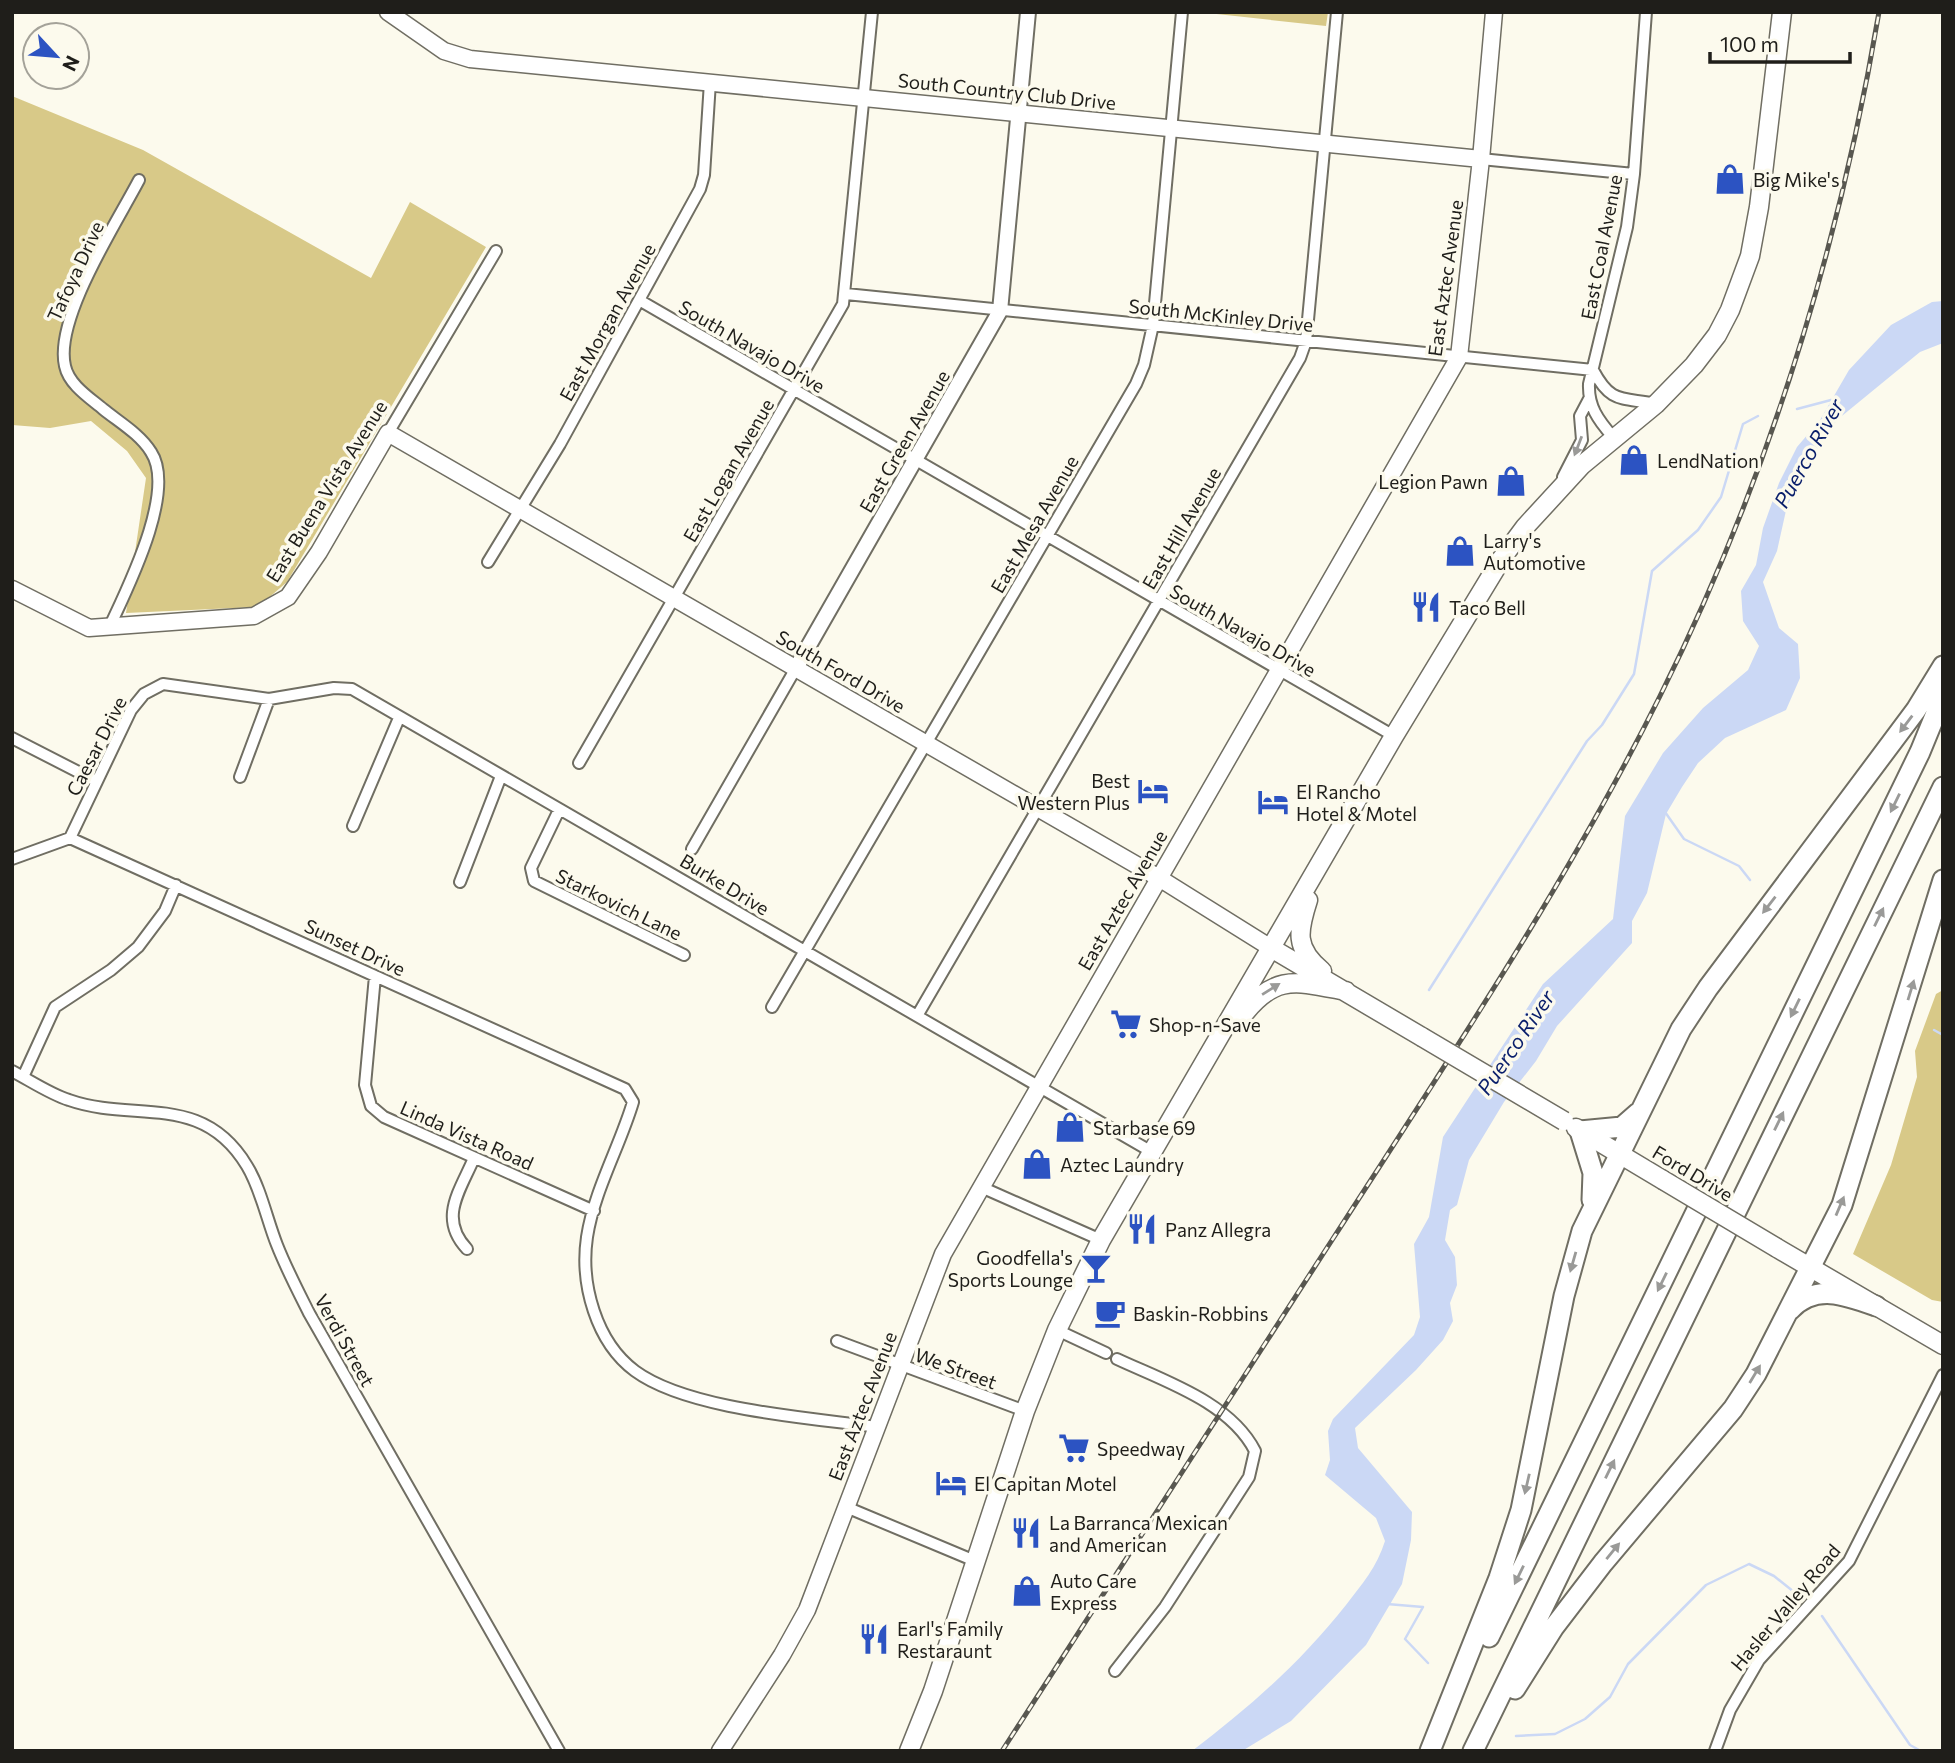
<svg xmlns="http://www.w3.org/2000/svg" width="1955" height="1763" viewBox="0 0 1955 1763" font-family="Commissioner,sans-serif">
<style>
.green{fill:#d8c988}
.water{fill:#cbd8f5}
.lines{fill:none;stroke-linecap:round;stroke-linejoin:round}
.stream{stroke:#cbd8f5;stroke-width:2.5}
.minor-casing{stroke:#706e63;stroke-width:14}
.tertiary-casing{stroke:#706e63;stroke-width:18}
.secondary-casing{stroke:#706e63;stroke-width:19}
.primary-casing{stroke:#706e63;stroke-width:21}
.motorway-casing{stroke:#706e63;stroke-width:23}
.minor{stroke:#fff;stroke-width:10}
.tertiary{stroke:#fff;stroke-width:14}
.secondary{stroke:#fff;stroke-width:16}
.primary{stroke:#fff;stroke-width:18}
.motorway{stroke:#fff;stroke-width:19}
.rail-casing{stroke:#585750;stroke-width:5}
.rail{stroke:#fcfaed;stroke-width:2.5;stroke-dasharray:8;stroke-linecap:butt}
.primary-bridge-casing{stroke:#706e63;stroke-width:21;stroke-linecap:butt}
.primary-bridge{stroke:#fff;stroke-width:18}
.oneway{fill:#9a9a98}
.labels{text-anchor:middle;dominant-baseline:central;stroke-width:7;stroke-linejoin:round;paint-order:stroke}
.street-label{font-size:19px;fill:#1f1e1a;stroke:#fcfaed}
.poi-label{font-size:19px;fill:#1f1e1a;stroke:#fcfaed;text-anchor:start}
.water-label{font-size:21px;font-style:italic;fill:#091e6b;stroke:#fcfaed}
</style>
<rect width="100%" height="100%" fill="#fcfaed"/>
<path class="green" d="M1198,12H1328L1326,26Z
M12,96L143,150L371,278L410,202L486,247L287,582L258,607L126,613L146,478L127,451L91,421L50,428L12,425Z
M1943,990V1302L1932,1300L1853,1254L1891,1165L1917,1077L1915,1051L1936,994Z"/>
<path class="water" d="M1943,301V343L1920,352L1837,420L1811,458L1787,506L1777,551L1763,582L1779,628L1798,644L1800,678L1786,710L1725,738L1698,763L1682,787L1666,814L1647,893L1632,921V943L1557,1026L1536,1061L1504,1102L1469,1160L1457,1205L1450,1210L1445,1240L1455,1257L1457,1285L1450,1303L1453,1321L1443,1340L1416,1370L1355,1428L1358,1448L1412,1512L1411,1540L1402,1584L1366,1645L1291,1721L1242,1751H1192C1250,1707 1301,1662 1346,1605C1362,1584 1377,1567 1385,1541L1376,1518L1325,1475L1330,1460L1328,1431L1333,1419L1414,1335L1420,1317L1414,1244L1429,1217L1443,1137L1543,984L1613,919L1625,816L1663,753L1703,708L1748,670L1759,646L1743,621L1741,591L1756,565L1763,528L1779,483L1797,447L1820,420L1849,370L1891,325L1932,302Z"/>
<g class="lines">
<path class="stream" d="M1797,409L1831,400
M1665,812L1684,839L1739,866L1750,880
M1429,990L1587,741L1602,725L1634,674L1652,571L1698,530L1721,497L1743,424L1758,416
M1934,1030L1943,1035
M1387,1604L1423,1607L1405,1639L1428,1663
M1822,1616L1910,1745L1921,1751
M1516,1736L1555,1734L1585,1719L1610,1697L1628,1664L1706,1585L1749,1564L1774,1576L1799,1596"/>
<defs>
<path id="minor" d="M1481,159L1634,174
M846,294L1593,370
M639,300L1394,736
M1593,370C1611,404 1621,397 1656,404
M388,433L496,251
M1613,437C1598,420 1588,406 1589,384L1627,227L1634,174L1646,12
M1563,477L1582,440L1580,416L1589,399
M488,562L560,444L700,189L704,175L710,82
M109,628C127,589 177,491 151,452C140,434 119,422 103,409C90,398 69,385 65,366C54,319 116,224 139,180
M12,738L96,781
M579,763L843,304L872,12
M240,777L269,699
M559,810L531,868L534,881L684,955
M353,826L399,718
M70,838L625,1089L633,1102C620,1146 594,1191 587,1237C580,1284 596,1342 635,1371C688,1410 812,1418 877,1427
M692,849L796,668
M12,859L70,838L131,710L144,694L163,684L269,699L334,688L352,689L1152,1152
M460,882L501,776
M375,976L365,1085L371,1106L384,1117L594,1211
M772,1007L1136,384L1144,365L1153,325L1182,12
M917,1016L1300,358L1306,341L1337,12
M12,1071C31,1081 50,1094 69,1100C134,1123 202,1091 247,1166C261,1189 267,1220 277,1245C286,1268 298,1291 309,1313L559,1751
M23,1077L55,1007L111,970L138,947L165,911L176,885
M981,1187L1101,1240
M467,1249C438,1218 460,1191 474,1158
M1057,1330L1106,1353
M837,1341L1025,1411
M846,1507L975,1561
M1115,1671L1165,1607L1249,1477L1255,1451C1230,1402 1164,1381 1117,1359
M1715,1751L1730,1710L1759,1660L1849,1561L1943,1375"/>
<path id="tertiary" d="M796,668L1000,311L1028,12"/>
<path id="secondary" d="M388,12L444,51L470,59L1481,159
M12,589L89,628L254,616L288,597L319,552L388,433L1159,878L1271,948
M720,1751L782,1655L807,1610L943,1254L1459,357L1481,159L1494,12"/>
<path id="primary" d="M1308,900C1298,931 1294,948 1322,971
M1271,948L1422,1037
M1240,1019C1274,973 1295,981 1346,991
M1576,1128L1663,1180
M1777,1248L1943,1345
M909,1751L933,1691L1025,1411L1057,1330L1101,1240L1394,736L1502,558L1525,527L1582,465L1656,404L1694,365L1717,335L1730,310L1750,256L1759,207L1782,12"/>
<path id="motorway" d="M1592,1200L1593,1173L1580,1131L1622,1127L1638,1113
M1790,1310C1815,1283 1846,1295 1876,1306
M1489,1637L1920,752L1943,696
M1515,1689L1554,1627L1603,1563L1733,1409L1756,1374L1842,1205L1943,880
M1430,1751L1499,1578L1521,1510L1564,1296L1582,1231L1681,1029L1708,988L1916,710L1943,666
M1473,1751L1943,787"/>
</defs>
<use href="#minor" class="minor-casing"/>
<use href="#tertiary" class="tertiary-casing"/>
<use href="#secondary" class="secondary-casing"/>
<use href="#primary" class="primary-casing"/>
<use href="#motorway" class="motorway-casing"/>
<use href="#minor" class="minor"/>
<use href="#tertiary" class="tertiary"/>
<use href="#secondary" class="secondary"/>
<use href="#primary" class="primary"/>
<use href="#motorway" class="motorway"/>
<defs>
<path id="rail" d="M1002,1751C1113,1580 1223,1408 1334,1237C1448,1060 1566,885 1660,696C1767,481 1839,249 1879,12"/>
</defs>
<use href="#rail" class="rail-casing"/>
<use href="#rail" class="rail"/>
<defs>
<path id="primary-bridge" d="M1422,1037L1564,1121
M1663,1180L1777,1248"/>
</defs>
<use href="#primary-bridge" class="primary-bridge-casing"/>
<use href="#primary-bridge" class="primary-bridge"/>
</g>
<defs><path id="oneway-solid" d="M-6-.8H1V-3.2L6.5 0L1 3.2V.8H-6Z" transform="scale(1.75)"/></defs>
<g class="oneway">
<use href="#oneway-solid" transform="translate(1578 446) rotate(111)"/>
<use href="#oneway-solid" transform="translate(1906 724) rotate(127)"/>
<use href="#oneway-solid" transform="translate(1895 803) rotate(116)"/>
<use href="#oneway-solid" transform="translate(1769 905) rotate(128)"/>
<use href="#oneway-solid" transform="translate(1879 917) rotate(-64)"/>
<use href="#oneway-solid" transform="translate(1271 989) rotate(-32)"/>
<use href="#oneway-solid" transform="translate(1911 990) rotate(-73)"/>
<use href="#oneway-solid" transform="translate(1795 1008) rotate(116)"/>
<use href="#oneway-solid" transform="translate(1779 1121) rotate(-64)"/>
<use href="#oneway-solid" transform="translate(1840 1206) rotate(-67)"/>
<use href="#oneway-solid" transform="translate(1573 1262) rotate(106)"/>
<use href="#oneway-solid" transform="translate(1662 1282) rotate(116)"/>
<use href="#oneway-solid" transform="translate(1755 1374) rotate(-59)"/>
<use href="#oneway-solid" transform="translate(1610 1469) rotate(-64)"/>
<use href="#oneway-solid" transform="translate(1527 1484) rotate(103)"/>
<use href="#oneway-solid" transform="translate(1613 1551) rotate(-51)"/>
<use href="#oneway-solid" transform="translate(1519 1575) rotate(116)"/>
</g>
<defs>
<symbol id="shop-bare" viewBox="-9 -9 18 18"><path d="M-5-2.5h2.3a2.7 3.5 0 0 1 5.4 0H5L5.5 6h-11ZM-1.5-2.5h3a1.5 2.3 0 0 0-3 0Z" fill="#2c53c2" stroke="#fcfaed" stroke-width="2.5" paint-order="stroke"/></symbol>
<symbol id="restaurant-bare" viewBox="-9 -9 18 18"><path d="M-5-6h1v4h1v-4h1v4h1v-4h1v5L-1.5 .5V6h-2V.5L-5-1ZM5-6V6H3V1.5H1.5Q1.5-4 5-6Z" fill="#2c53c2" stroke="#fcfaed" stroke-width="2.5" paint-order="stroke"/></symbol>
<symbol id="hotel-bare" viewBox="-9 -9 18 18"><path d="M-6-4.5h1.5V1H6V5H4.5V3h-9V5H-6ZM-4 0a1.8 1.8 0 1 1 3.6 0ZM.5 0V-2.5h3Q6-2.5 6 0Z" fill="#2c53c2" stroke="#fcfaed" stroke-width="2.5" paint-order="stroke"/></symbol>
<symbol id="supermarket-bare" viewBox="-9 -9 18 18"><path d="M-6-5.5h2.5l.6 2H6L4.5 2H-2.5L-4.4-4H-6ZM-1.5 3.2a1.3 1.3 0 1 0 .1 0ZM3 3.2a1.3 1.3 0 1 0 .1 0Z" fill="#2c53c2" stroke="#fcfaed" stroke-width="2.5" paint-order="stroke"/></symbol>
<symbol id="bar-bare" viewBox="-9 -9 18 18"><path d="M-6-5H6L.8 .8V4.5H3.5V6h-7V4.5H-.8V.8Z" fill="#2c53c2" stroke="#fcfaed" stroke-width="2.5" paint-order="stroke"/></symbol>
<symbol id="cafe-bare" viewBox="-9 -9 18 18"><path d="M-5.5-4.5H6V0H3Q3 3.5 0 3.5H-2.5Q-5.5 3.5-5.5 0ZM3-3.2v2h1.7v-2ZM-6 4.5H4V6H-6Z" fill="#2c53c2" stroke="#fcfaed" stroke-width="2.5" paint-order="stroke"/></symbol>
</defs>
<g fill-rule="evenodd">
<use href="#shop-bare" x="1708" y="157" width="44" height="44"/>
<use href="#shop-bare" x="1612" y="438" width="44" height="44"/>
<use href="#shop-bare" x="1489" y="459" width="44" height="44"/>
<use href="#shop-bare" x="1438" y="529" width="44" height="44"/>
<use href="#restaurant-bare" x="1404" y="585" width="44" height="44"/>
<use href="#hotel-bare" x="1131" y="769" width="44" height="44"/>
<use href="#hotel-bare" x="1251" y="780" width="44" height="44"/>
<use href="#supermarket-bare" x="1104" y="1002" width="44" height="44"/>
<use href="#shop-bare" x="1048" y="1105" width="44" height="44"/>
<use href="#shop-bare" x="1015" y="1142" width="44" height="44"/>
<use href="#restaurant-bare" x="1120" y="1207" width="44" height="44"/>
<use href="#bar-bare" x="1074" y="1246" width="44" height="44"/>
<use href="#cafe-bare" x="1088" y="1291" width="44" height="44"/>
<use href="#supermarket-bare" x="1052" y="1426" width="44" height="44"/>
<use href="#hotel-bare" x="929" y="1461" width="44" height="44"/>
<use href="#restaurant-bare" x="1004" y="1511" width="44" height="44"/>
<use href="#shop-bare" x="1005" y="1569" width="44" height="44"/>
<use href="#restaurant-bare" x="852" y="1617" width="44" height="44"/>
</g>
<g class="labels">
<g class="street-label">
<text transform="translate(1007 91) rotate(6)">South Country Club Drive</text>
<text transform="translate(1601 247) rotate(-79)">East Coal Avenue</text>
<text transform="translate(75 271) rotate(-65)">Tafoya Drive</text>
<text transform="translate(1445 278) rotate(-82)">East Aztec Avenue</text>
<text transform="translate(1221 315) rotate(6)">South McKinley Drive</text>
<text transform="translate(607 322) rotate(-61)">East Morgan Avenue</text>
<text transform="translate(752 346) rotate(30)">South Navajo Drive</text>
<text transform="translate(904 441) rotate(-60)">East Green Avenue</text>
<text transform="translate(728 470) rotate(-60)">East Logan Avenue</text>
<text transform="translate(326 491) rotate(-58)">East Buena Vista Avenue</text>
<text transform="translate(1034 524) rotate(-60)">East Mesa Avenue</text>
<text transform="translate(1181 528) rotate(-60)">East Hill Avenue</text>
<text transform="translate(1243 630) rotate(30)">South Navajo Drive</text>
<text transform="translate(841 671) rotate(30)">South Ford Drive</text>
<text transform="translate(96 746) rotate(-63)">Caesar Drive</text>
<text transform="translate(725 884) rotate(31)">Burke Drive</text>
<text transform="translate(1122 900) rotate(-60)">East Aztec Avenue</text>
<text transform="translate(619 904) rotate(26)">Starkovich Lane</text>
<text transform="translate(355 947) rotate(25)">Sunset Drive</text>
<text transform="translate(467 1135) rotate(24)">Linda Vista Road</text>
<text transform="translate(1693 1173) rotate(31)">Ford Drive</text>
<text transform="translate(345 1340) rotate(61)">Verdi Street</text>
<text transform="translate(956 1368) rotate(20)">We Street</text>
<text transform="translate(862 1406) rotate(-69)">East Aztec Avenue</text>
<text transform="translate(1785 1607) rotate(-50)">Hasler Valley Road</text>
</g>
<g class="poi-label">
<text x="1753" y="179">Big Mike's</text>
<text x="1657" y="460">LendNation</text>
<text x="1488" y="481" text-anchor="end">Legion Pawn</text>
<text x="1483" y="540">Larry's<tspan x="1483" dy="22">Automotive</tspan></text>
<text x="1449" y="607">Taco Bell</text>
<text x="1130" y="780" text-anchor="end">Best<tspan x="1130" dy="22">Western Plus</tspan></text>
<text x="1296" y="791">El Rancho<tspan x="1296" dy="22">Hotel &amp; Motel</tspan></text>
<text x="1149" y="1024">Shop-n-Save</text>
<text x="1093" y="1127">Starbase 69</text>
<text x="1060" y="1164">Aztec Laundry</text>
<text x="1165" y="1229">Panz Allegra</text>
<text x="1073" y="1257" text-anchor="end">Goodfella's<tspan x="1073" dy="22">Sports Lounge</tspan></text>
<text x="1133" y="1313">Baskin-Robbins</text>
<text x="1097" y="1448">Speedway</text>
<text x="974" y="1483">El Capitan Motel</text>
<text x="1049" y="1522">La Barranca Mexican<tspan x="1049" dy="22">and American</tspan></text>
<text x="1050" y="1580">Auto Care<tspan x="1050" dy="22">Express</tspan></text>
<text x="897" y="1628">Earl's Family<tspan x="897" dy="22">Restaraunt</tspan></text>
</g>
<g class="water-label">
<text transform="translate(1808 453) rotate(-61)">Puerco River</text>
<text transform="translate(1515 1042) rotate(-56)">Puerco River</text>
</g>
</g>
<rect width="1955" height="1763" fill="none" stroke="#1f1e1a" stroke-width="28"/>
<g transform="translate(56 56) rotate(116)"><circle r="33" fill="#fcfaed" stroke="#a4a299" stroke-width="2"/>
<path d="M0-5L12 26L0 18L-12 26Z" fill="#2c53c2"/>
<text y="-10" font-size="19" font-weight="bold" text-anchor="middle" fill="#1f1e1a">N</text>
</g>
<path d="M1710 52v10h140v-10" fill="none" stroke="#1f1e1a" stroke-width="3.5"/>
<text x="1720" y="52" font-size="21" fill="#1f1e1a" stroke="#fcfaed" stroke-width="5" paint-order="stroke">100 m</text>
</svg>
